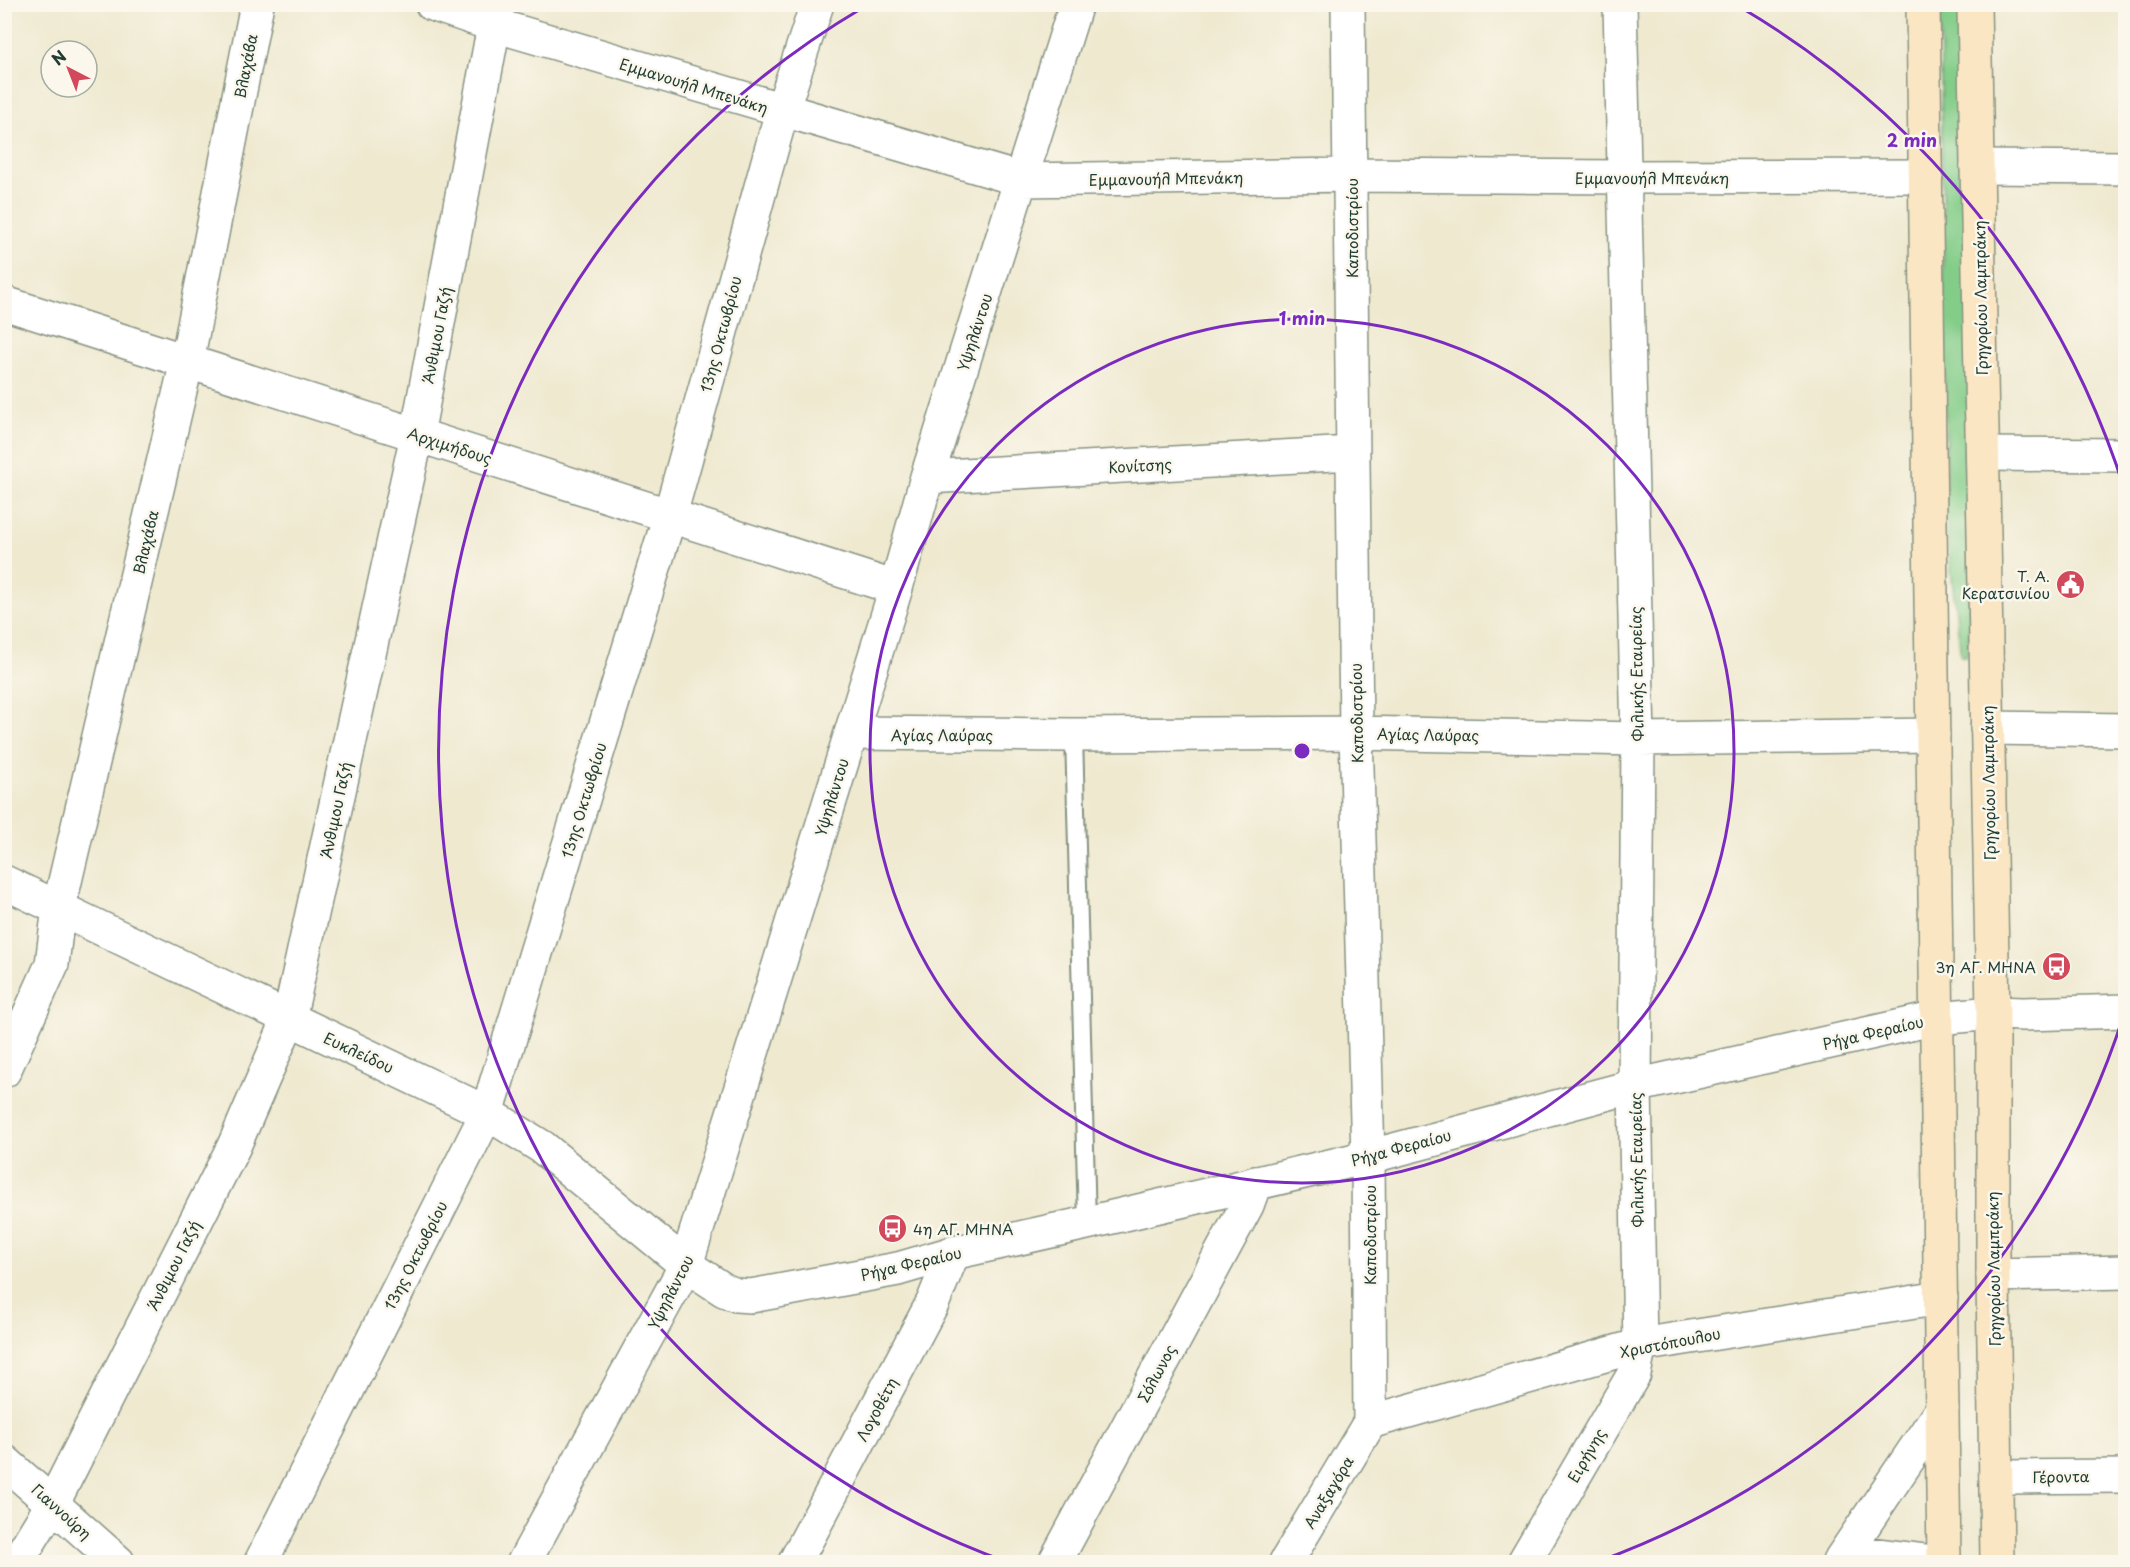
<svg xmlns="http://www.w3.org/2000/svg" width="2130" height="1567" viewBox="0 0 2130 1567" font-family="'Playpen Sans',sans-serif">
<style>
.green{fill:#84cd89;stroke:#52855e;stroke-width:1.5}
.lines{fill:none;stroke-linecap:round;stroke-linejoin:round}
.service-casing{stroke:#879382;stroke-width:20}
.minor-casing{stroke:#879382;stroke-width:36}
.tertiary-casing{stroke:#879382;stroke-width:36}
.secondary-casing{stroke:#879382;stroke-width:36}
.path{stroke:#879382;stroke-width:4;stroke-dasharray:4.5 4.5;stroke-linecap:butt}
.service{stroke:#fff;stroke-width:16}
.minor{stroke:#fff;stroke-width:33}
.tertiary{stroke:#fff;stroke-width:33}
.secondary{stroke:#fbe6c4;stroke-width:33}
.ring{fill:none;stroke:#7b2cbf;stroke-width:3}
.labels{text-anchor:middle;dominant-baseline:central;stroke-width:5;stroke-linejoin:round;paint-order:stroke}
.street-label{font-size:15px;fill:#1f3d34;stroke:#fbf7ec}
.poi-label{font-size:15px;fill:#1f3d34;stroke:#fbf7ec;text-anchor:end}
.centre{fill:#7b2cbf;stroke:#fbf7ec;stroke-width:3}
.ring-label{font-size:18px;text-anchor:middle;font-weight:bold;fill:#7b2cbf;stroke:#fbf7ec;stroke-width:5;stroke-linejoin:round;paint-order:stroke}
</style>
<rect width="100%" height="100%" fill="#fbf7ec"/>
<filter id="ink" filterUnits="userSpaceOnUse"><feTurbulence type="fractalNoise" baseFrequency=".0167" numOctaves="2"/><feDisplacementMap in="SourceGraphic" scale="12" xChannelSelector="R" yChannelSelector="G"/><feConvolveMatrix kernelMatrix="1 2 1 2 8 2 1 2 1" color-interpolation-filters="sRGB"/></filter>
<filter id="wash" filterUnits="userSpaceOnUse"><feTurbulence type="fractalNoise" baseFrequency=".008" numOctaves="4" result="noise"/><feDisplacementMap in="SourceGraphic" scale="24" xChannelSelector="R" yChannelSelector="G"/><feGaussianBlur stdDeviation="1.35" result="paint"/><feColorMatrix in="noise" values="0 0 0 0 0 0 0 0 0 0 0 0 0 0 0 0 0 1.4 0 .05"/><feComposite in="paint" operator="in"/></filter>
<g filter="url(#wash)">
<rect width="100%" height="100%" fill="#efe9d0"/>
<path class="green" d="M1940,5H1971L1983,454L1967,656H1961L1947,536Z"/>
</g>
<g filter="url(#ink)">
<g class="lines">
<defs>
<path id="service" d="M1074,735L1087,1223"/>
<path id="minor" d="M432,4L494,25L1022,180L1350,175L1624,177L1926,176
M1348,4L1356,733L1368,1157L1370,1422
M1977,167L2126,168
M4,303L896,588
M1983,454L2126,455
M927,477L1352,453
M1987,728L2126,730
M851,733L1074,735L1356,733L1638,739L1933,735
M4,1071L52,964L59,907L187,361L257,4
M1993,1275L2126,1272
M1370,1422L1640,1345L1941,1298
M4,1461L118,1562
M1996,1477L2126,1476
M1847,1551L1934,1562
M17,1562L53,1503L234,1146L289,1019L417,435L498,4
M261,1562L487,1113L670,515L782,111L817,4
M524,1562L686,1265L896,588L927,477L1076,4
M795,1562L933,1302L953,1253
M1055,1562L1247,1205L1255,1183
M1286,1562L1370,1422
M1524,1562L1634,1374L1640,1345L1635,1086L1638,739L1620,4
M1839,1562L1942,1409"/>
<path id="tertiary" d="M4,882L487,1113L542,1147L686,1265L724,1290L736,1295L751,1296L898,1269L953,1253L1087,1223L1368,1157L1635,1086L1937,1018L1993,1013L2023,1014L2126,1011"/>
<path id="secondary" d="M1923,4L1944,1562
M1974,4L1993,1013V1275L1997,1562"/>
</defs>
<use href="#service" class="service-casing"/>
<use href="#minor" class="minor-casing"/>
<use href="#tertiary" class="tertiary-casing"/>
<use href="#secondary" class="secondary-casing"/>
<path class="path" d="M4,29L10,6L9,4"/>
<use href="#service" class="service"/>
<use href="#minor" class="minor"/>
<use href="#tertiary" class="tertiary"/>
<use href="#secondary" class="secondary"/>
</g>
</g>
<g class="ring">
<circle cx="1302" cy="751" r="432"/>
<path d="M2125 1011A863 863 0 0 1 1597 1562M1007 1562A863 863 0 0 1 864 7M1740 7A863 863 0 0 1 2125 491"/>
</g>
<defs>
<symbol id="civic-disc" viewBox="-11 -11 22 22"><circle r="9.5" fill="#d1495b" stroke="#fbf7ec"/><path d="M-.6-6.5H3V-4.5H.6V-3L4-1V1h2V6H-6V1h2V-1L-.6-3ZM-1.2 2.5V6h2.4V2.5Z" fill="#fff"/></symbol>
<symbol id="bus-disc" viewBox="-11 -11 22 22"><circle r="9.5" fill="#d1495b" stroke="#fbf7ec"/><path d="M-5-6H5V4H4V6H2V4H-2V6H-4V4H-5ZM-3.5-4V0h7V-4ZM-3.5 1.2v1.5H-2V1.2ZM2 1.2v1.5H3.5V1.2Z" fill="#fff"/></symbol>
</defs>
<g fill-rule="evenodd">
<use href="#civic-disc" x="2054" y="568" width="33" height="33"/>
<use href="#bus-disc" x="2040" y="950" width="33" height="33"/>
<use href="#bus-disc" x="876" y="1212" width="33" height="33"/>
</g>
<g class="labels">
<g class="street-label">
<text transform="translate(245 66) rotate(-79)">Βλαχάβα</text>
<text transform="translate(694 85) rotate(17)">Εμμανουήλ Μπενάκη</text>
<text x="1652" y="177">Εμμανουήλ Μπενάκη</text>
<text transform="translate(1166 178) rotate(-1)">Εμμανουήλ Μπενάκη</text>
<text transform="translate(1351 228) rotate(-90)">Καποδιστρίου</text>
<text transform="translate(1980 298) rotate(-91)">Γρηγορίου Λαμπράκη</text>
<text transform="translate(974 332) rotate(-72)">Υψηλάντου</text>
<text transform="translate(720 334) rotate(-75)">13ης Οκτωβρίου</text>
<text transform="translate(436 335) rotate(-79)">Άνθιμου Γαζή</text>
<text transform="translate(450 445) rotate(18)">Αρχιμήδους</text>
<text transform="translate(1140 465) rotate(-3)">Κονίτσης</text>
<text transform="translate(145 542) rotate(-77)">Βλαχάβα</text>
<text transform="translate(1636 674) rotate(-91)">Φιλικής Εταιρείας</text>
<text transform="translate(1356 713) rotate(-91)">Καποδιστρίου</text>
<text x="942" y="734">Αγίας Λαύρας</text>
<text transform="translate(1428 734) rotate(1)">Αγίας Λαύρας</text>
<text transform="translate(1988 783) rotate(-91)">Γρηγορίου Λαμπράκη</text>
<text transform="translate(831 797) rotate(-73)">Υψηλάντου</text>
<text transform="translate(583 800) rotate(-73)">13ης Οκτωβρίου</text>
<text transform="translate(335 810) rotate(-78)">Άνθιμου Γαζή</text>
<text transform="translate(1873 1032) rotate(-13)">Ρήγα Φεραίου</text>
<text transform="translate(359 1052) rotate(25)">Ευκλείδου</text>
<text transform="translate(1401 1147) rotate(-15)">Ρήγα Φεραίου</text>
<text transform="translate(1636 1160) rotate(-91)">Φιλικής Εταιρείας</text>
<text transform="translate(1369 1235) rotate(-90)">Καποδιστρίου</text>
<text transform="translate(415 1255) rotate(-63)">13ης Οκτωβρίου</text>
<text transform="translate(911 1263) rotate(-13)">Ρήγα Φεραίου</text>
<text transform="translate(173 1265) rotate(-63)">Άνθιμου Γαζή</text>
<text transform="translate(1993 1269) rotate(-91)">Γρηγορίου Λαμπράκη</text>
<text transform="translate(670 1292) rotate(-63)">Υψηλάντου</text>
<text transform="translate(1670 1342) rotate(-11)">Χριστόπουλου</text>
<text transform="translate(1156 1373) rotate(-62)">Σόλωνος</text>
<text transform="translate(876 1409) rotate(-62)">Λογοθέτη</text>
<text transform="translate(1586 1455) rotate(-60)">Ειρήνης</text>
<text transform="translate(2061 1476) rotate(-1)">Γέροντα</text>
<text transform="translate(1328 1492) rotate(-59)">Αναξαγόρα</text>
<text transform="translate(62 1511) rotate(42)">Γιαννούρη</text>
</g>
<g class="poi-label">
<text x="2050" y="575">Τ. Α.<tspan x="2050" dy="17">Κερατσινίου</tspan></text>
<text x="2036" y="966">3η ΑΓ. ΜΗΝΑ</text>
<text x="913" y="1228" text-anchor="start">4η ΑΓ. ΜΗΝΑ</text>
</g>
</g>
<circle cx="1302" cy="751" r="9" class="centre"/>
<g class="ring-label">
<text x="1912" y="147">2 min</text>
<text x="1302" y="325">1 min</text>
</g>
<rect width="2130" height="1567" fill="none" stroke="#fbf7ec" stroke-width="24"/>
<g transform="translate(69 69) rotate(318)"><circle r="28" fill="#fbf7ec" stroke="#a3ada2" stroke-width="1.5"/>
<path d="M0-4.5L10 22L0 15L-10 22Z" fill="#d1495b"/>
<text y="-9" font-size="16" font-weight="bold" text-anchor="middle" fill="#1f3d34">N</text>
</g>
</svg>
